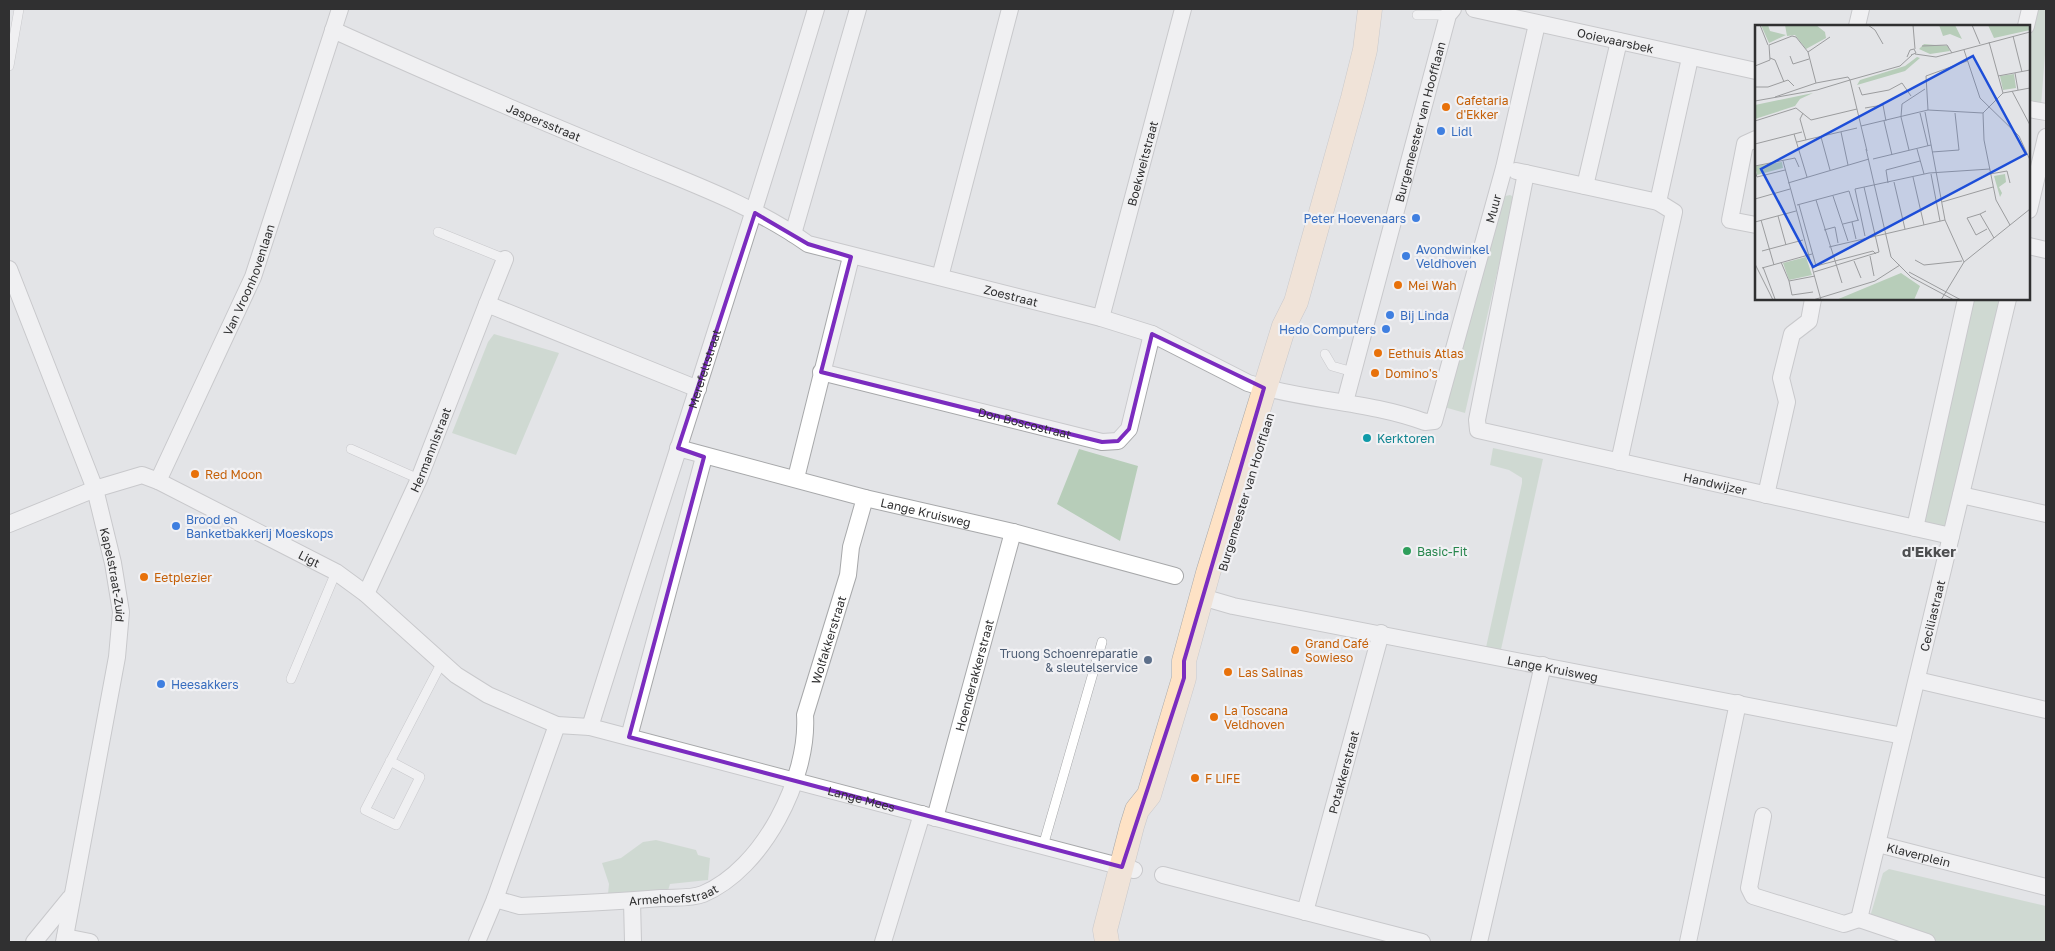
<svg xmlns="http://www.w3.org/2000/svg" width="2055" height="951" viewBox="0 0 2055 951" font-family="'Golos Text',sans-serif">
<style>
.green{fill:#b7cdb9}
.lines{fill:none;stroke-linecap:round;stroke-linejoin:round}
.service-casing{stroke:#a7a8aa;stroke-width:10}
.minor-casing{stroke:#a7a8aa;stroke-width:18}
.secondary-casing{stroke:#a7a8aa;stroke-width:25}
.service{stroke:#fff;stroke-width:9}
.minor{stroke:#fff;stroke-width:16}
.secondary{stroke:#fee2c5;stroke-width:24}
.marked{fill:none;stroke:#7b2cbf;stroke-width:4;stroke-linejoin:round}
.food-dot{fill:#e8710a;stroke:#f1f1f4;stroke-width:2}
.shop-dot{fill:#3f7fe0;stroke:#f1f1f4;stroke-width:2}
.culture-dot{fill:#0f9aa8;stroke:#f1f1f4;stroke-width:2}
.leisure-dot{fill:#2e9e5b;stroke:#f1f1f4;stroke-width:2}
.service-dot{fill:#5c6f8a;stroke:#f1f1f4;stroke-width:2}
.labels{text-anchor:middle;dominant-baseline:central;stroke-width:4.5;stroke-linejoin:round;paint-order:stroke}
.street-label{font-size:12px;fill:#303031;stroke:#f1f1f4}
.food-label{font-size:12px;fill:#c56008;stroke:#f1f1f4;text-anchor:start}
.shop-label{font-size:12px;fill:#366cbe;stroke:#f1f1f4;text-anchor:start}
.culture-label{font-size:12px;fill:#0d838f;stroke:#f1f1f4;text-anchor:start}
.leisure-label{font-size:12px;fill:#27864d;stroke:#f1f1f4;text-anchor:start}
.service-label{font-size:12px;fill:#4e5e75;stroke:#f1f1f4;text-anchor:end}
.quarter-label{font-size:15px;font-weight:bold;fill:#4e4f51;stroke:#f1f1f4}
.inset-road{fill:none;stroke:#9b9c9e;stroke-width:1}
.view{fill:#1d4ed8;fill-opacity:0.15;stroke:#1d4ed8;stroke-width:2.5}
.inset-edge{fill:none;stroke:#303031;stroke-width:2.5}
</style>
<rect width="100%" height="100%" fill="#e3e4e7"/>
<path class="green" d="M2037,9H2046V42L2041,106L2029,103V46Z
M1510,195L1512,196L1513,203L1465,413L1444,407L1505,196Z
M1974,299H2000L1945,538L1921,531Z
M494,334L559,353L516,455L452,433L488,342Z
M1493,448L1543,459L1500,654L1485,652L1522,483V478L1509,470L1490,465Z
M1079,449L1138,466L1120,541L1057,504Z
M656,840L696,850L698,855L710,858L708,880L670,884L666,897L608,894L609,884L602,863L621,858L643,842Z
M1889,869L2046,906V942H1927L1869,920L1883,873Z"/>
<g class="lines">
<defs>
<path id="service" d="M1417,15H1448
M9,66L19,9
M438,232L505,259
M1325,354L1332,366L1353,372
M351,449L419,479
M291,679L336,572
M390,761L420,777L396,825L365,810L442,662
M1043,846L1102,642"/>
<g id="minor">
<path id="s1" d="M1474,9L1756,71"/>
<path d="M1857,26L1861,9"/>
<path d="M2026,26L2030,9"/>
<path id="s2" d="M333,30C428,73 524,114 621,154C684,181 752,204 808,244L1101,318L1152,334L1248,383C1305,401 1368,401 1425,422L1434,421L1504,168L1537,24"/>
<path d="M2029,109L2046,112"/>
<path d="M1756,139L1745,144L1730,220L1756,225"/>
<path d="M1516,171L1658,202L1674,212L1619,462"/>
<path id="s3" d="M1526,173L1477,420L1478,430L1951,536"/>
<path d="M1585,186L1619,41"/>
<path d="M1658,202L1690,58"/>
<path d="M2029,210L2046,137"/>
<path d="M793,234L858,9"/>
<path d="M2029,246L2046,250"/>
<path id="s4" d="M9,269L95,489L113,563L121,612L117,657L64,942"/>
<path d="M940,277L1010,9"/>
<path d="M487,304L505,259"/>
<path id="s5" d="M1101,318L1183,9"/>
<path id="s6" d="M821,372L1102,442L1118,441L1129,429L1152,334"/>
<path id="s7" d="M1345,402L1448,15L1453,9"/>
<path id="s8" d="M678,448L865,498L1013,532L1175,576"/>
<path d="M796,478L851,257"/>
<path id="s9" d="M158,481L336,572L366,594L456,675L488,695L557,725L590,727L1134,870"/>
<path d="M1766,495L1787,402L1781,378L1792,334L1809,321L1813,299"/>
<path d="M1961,495L2046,514"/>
<path id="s10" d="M9,524L95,489L142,475L158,481L253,277L340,9"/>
<path d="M1915,528L1966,299"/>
<path id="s11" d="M366,594L419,479L487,304L698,389"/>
<path id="s12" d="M1202,597L1233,606L1903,736"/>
<path d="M1917,680L2046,710"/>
<path id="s13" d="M590,727C665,487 744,249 816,9"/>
<path d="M629,737L704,457"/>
<path d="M1763,816L1749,888L1753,896L1844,924L1859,919"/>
<path id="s14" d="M935,818L1013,532"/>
<path id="s15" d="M1878,844L2046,887"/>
<path d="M1163,875L1422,942"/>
<path id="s16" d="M495,899L520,906C567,904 614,902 661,898C674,897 691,899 703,894C763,869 809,778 805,715L848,575L851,547L865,498"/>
<path d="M632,901L633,942"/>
<path id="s17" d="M1305,912L1381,633"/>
<path id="s18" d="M1859,919L2008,299"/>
<path d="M1859,919L1927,942"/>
<path d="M65,937L90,942"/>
<path d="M34,942L70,898"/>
<path d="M477,942L495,899L557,725"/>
<path d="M883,942L922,814"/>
<path d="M1479,942L1543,665"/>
<path d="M1688,942L1738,703"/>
</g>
<path id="secondary" d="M1107,942L1105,930L1132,826L1137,810L1149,795L1184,678V661L1208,573L1284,326L1296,302L1353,98L1365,50L1370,9"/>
</defs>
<use href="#service" class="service-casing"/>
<use href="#minor" class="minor-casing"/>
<use href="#secondary" class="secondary-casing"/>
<use href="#service" class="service"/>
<use href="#minor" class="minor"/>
<use href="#secondary" class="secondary"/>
</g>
<path d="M0 0H2055V951H0ZM755,213L808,244L851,257L821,372L1102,442L1118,441L1129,429L1152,334L1264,388L1184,661V678L1122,867L629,737L704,457L678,448Z" fill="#e3e4e7" fill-opacity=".55" fill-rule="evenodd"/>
<path class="marked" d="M755,213L808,244L851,257L821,372L1102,442L1118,441L1129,429L1152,334L1264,388L1184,661V678L1122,867L629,737L704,457L678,448Z"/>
<g class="food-dot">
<circle cx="1446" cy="107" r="5"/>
<circle cx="1398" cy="285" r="5"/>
<circle cx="1378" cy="353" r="5"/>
<circle cx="1375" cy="373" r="5"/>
<circle cx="195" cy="474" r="5"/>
<circle cx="144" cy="577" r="5"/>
<circle cx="1295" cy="650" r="5"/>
<circle cx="1228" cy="672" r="5"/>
<circle cx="1214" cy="717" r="5"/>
<circle cx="1195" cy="778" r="5"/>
</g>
<g class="shop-dot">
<circle cx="1441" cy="131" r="5"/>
<circle cx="1416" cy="218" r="5"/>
<circle cx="1406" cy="256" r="5"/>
<circle cx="1390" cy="315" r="5"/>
<circle cx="1386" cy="329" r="5"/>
<circle cx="176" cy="526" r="5"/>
<circle cx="161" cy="684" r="5"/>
</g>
<circle class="culture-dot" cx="1367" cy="438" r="5"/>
<circle class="leisure-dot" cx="1407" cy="551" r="5"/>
<circle class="service-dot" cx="1148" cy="660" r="5"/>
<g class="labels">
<g class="street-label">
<text stroke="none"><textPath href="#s1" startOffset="145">Ooievaarsbek</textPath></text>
<text stroke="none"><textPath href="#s7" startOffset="290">Burgemeester van Hoofflaan</textPath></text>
<text stroke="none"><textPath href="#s2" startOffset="230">Jaspersstraat</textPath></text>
<text stroke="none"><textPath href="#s5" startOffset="160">Boekweitstraat</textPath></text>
<text stroke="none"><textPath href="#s2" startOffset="1396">Muur</textPath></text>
<text stroke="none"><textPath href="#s10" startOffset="380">Van Vroonhovenlaan</textPath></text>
<text stroke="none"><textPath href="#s2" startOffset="731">Zoestraat</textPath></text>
<text stroke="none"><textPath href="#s13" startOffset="376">Merefeltstraat</textPath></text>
<text stroke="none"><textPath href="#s6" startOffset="210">Don Boscostraat</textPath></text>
<text stroke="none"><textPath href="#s11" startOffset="158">Hermannistraat</textPath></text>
<text stroke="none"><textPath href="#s3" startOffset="505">Handwijzer</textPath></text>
<text transform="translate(1246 492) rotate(-73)">Burgemeester van Hoofflaan</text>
<text stroke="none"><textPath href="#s8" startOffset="256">Lange Kruisweg</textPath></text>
<text stroke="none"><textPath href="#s9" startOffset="170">Ligt</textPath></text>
<text stroke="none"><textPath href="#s4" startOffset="324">Kapelstraat-Zuid</textPath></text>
<text stroke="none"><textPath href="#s18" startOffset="312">Ceciliastraat</textPath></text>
<text stroke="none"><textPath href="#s16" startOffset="505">Wolfakkerstraat</textPath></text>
<text stroke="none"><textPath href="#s12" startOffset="358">Lange Kruisweg</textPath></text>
<text stroke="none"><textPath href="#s14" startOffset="148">Hoenderakkerstraat</textPath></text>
<text stroke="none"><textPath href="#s17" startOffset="145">Potakkerstraat</textPath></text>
<text stroke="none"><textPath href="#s9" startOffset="785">Lange Mees</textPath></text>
<text stroke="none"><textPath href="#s15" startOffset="42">Klaverplein</textPath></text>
<text stroke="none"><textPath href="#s16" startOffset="180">Armehoefstraat</textPath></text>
</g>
<g class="food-label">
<text x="1456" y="100">Cafetaria<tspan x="1456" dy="14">d'Ekker</tspan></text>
<text x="1408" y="285">Mei Wah</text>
<text x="1388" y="353">Eethuis Atlas</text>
<text x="1385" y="373">Domino's</text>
<text x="205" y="474">Red Moon</text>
<text x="154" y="577">Eetplezier</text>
<text x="1305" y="643">Grand Café<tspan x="1305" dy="14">Sowieso</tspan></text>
<text x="1238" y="672">Las Salinas</text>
<text x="1224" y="710">La Toscana<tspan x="1224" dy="14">Veldhoven</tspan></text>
<text x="1205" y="778">F LIFE</text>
</g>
<g class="shop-label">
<text x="1451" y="131">Lidl</text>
<text x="1406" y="218" text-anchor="end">Peter Hoevenaars</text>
<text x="1416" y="249">Avondwinkel<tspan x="1416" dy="14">Veldhoven</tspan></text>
<text x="1400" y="315">Bij Linda</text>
<text x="1376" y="329" text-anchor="end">Hedo Computers</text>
<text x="186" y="519">Brood en<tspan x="186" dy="14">Banketbakkerij Moeskops</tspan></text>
<text x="171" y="684">Heesakkers</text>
</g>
<g class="culture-label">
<text x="1377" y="438">Kerktoren</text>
</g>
<g class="leisure-label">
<text x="1417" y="551">Basic-Fit</text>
</g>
<g class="service-label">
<text x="1138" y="653">Truong Schoenreparatie<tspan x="1138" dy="14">&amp; sleutelservice</tspan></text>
</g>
<g class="quarter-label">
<text x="1929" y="551">d'Ekker</text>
</g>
</g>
<g transform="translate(1755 25)">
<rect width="275" height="275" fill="#e3e4e7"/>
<path d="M6,0H13L15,6L31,10L14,18ZM30,0H61L70,7L71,13L51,24L40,10L32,11ZM184,0H200L207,14L195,9L188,11ZM233,0H275V5L239,13ZM169,19L193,21L195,26L175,29L164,24ZM162,32L165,33L150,46L102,60L105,55L150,41ZM259,49L261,63L248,65L245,51ZM58,68L45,74L40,81L0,94V80ZM27,137L28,143L2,150L0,141ZM250,149L251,157L244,162L247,168L245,172L239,151ZM51,232L57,250L34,255L28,238ZM146,248L165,261L159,275H81Z" fill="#b7cdb9"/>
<path class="inset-road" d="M5,0L13,20M113,0L120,5L128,19M158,0L160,24M217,0L225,19M258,11L267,47M234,17L248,68M167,21L192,20L197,28M209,25L225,73L264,111L275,135M160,29L181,32L275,7M35,31L38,39L54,34M152,32L155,25L159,24L161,28L156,30M15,33L20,35L29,57M0,41L15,35L14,20L37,11L41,12L53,27M260,48L263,65M243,51L275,45M61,58L53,27L75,12M0,62H13L33,55L39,61M104,62L107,70L134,65L147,58L156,71M257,66L275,100M0,76L62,65L95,55L93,52L61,58L20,72M110,83L128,80L131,96M173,85L171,51L212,36M170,87L190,195L209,237M48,88L45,94L51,115M165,88L173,121M0,96L41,83L56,95L102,84M129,96L137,130M106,101L173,85L228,88M86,107L93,140M39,109L52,152M66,112L75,145M42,117L102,103M0,119L47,107M111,124L136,232L156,252L199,275M162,124L169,149M154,125L146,92L147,79L170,64M112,126L95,55L145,41L157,30M177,127L204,125L200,88M118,134L176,120M28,136L66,275M0,141L40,133L44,142M0,146L2,152L30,145M176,149L185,196M235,149L252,146L255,158M158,152L169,200M139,157L150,204M33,158L114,134M133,158L131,145L165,136M78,171L93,216M0,174L35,164M61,175L87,258M187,177L238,162M42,180L94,166L103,195M44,180L61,241L118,226L121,229M231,186L225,189L239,213M225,189L212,193L221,210L232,204M23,191L31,220M6,195L19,240M0,197L41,186M97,197L101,214M88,199L104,195M255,200L241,175L229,115L228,88L248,68L275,63M69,205L80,202L83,218M110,211L100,164L174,148L235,144M74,222L190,195M7,226L48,215M115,231L119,251M160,235L169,240L207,236M99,236L106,253M26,237L34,256L60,251M0,239L18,275L20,274L8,242M7,243L57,229M59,247L124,227L109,162M154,247L206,275M34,256L37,270L58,267M58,275L120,256L145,240M186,275L209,237L275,184"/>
<path class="view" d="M218,31L271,129L58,242L6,144Z"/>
<rect width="275" height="275" class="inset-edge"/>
</g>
<rect width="2055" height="951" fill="none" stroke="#303031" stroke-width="20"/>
</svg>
